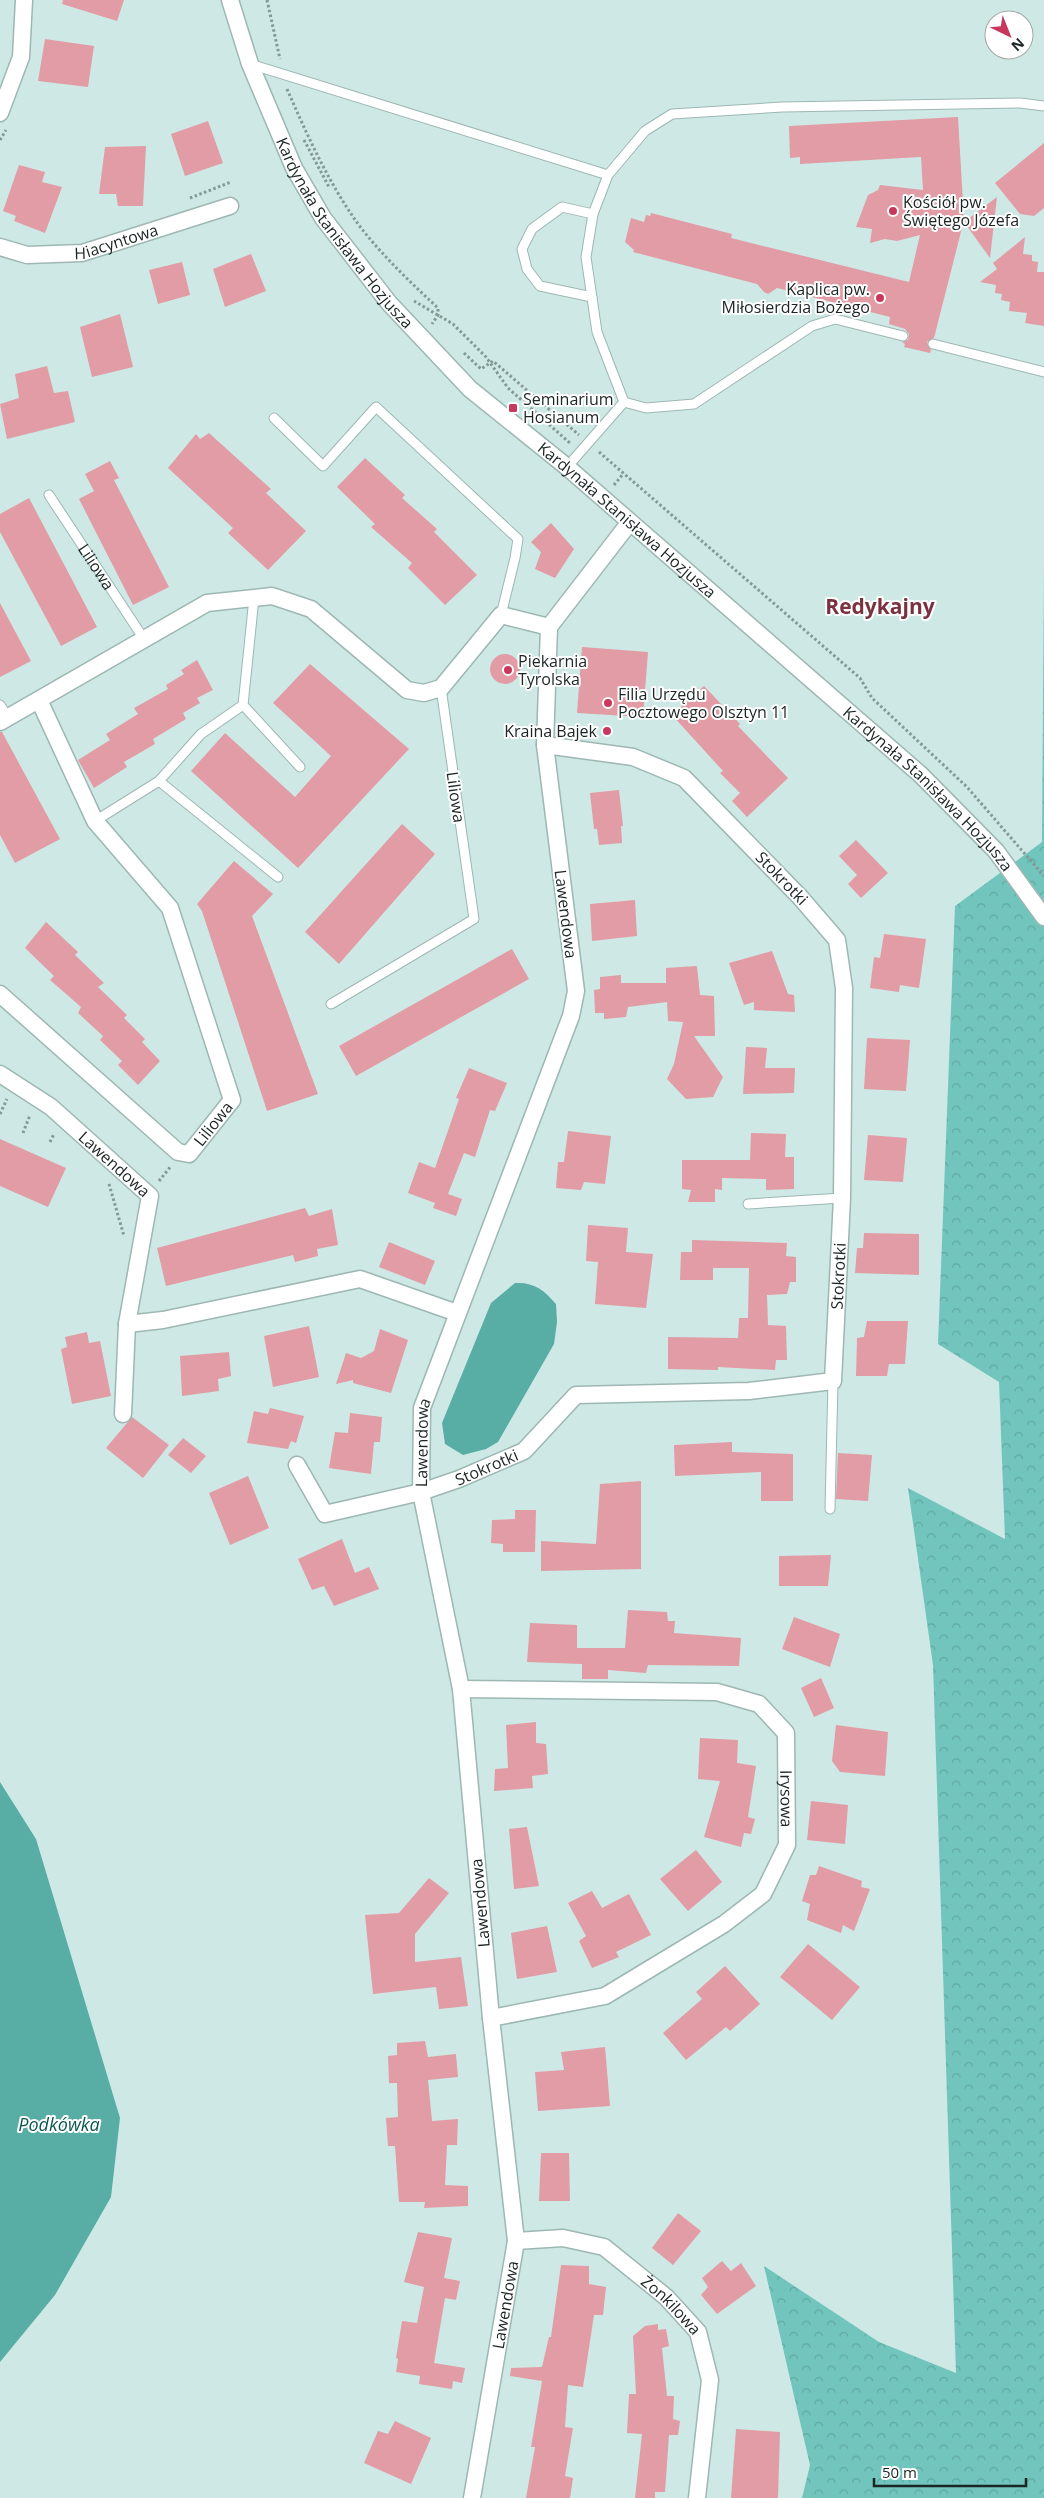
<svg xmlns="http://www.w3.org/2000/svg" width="1044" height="2498" viewBox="0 0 1044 2498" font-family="'Open Sans',sans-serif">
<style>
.forest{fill:url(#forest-crowns)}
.water{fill:#58ada4}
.building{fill:#e19ca5}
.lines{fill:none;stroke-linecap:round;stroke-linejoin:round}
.lane-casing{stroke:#9db7b3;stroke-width:11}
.street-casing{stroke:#9db7b3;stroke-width:19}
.path{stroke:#849895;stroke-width:3;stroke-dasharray:2.5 2.5;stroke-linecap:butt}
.lane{stroke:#fff;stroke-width:9}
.street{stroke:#fff;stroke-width:16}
.poi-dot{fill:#c7385c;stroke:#fff;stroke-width:2}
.labels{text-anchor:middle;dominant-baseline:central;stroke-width:4;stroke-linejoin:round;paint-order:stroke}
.poi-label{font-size:16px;fill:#1b2524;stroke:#fff;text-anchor:start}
.street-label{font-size:16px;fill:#1b2524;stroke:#fff}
.water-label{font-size:18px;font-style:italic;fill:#0d5751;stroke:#fff}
.district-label{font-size:21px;font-weight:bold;fill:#7a3240;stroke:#fff}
</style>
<defs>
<pattern id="forest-crowns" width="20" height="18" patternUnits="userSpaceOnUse" patternTransform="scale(1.25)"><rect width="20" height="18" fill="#71c5bc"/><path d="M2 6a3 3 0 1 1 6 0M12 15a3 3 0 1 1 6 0" fill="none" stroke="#61a9a1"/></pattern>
</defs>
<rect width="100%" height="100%" fill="#cee9e5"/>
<path class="forest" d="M1044,567V2498H802L810,2465L764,2266L879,2342L956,2373L933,1665L908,1488L1005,1539L999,1382L938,1344L955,906L1042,842Z"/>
<path class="water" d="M515,1283C534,1282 544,1290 556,1304L557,1322L554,1344L498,1442L486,1449L463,1455L445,1444L442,1423L491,1303Z
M0,1782L36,1839L120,2118L111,2197L55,2295L0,2362Z"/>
<path class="building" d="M63,0H124L117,21L62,4Z
M45,39L94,46L88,87L38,81Z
M958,117L964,220L934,338L927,342L931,350L930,353L904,347L905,344L902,342L908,340L909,334L905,329L889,324L890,317L777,288L768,294L764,292L757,284L633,252L634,250L625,242L631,218L644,222L646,215L650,216L651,213L732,234L731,238L909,282L920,235L897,241L885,239L870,243L872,229L856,227L868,195L878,190L880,185L923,190L921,157L800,164V157L790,158L789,126Z
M208,121L223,163L185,176L171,134Z
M1044,143V208L1034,216L1020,214L995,183Z
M146,146L143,206H118L116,194H99L105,147Z
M19,165L45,172L42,182L62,187L45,233L14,221L16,216L3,211Z
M997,197L990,258L964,222Z
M1025,237L1023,254L1032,255V261L1038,262L1037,272H1044V326L1025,323L1027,313L1009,311L1010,302L1001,300L1002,294L995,293L996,285L980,282L997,269L993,263Z
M251,254L266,291L225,307L213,269Z
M182,262L190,295L158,304L149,270Z
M120,314L133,367L92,377L80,327Z
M47,366L54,393L68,391L75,422L7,439L0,404L19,398L15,374Z
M209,433L271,489L266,493L306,531L268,570L228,533L233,528L168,468L196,434L200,439Z
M365,458L405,495L402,498L437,529L434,532L477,575L445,605L408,568L412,563L371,527L375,524L337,487Z
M110,461L119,478L114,480L169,587L133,605L79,499L94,491L85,474Z
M29,498L97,627L61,646L0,532V514Z
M551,523L574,549L555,578L535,569L541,552L531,542Z
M0,603L31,661L0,677Z
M582,647L648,652L643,717L577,713Z
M490 669a15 15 0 1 1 30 0a15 15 0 1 1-30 0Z
M197,660L213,690L197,698L200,703L183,713L186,719L153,739L155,744L124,762L127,767L94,788L78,760L110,740L106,734L138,714L134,708L168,689L166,685L184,674L181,670Z
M310,664L409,749L298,868L191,771L225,733L295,797L331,756L273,703Z
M704,686L740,724L738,726L788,778L747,817L732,801L740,793L720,773L723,771L672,715Z
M0,732H2L60,839L15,863L0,835Z
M619,790L623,826H621L622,843L599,845L597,829H594L590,793Z
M402,824L435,854L339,964L305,932Z
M856,840L888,873L861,898L848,884L857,875L839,856Z
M234,861L273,894L252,916L318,1094L267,1111L202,911L197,904Z
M635,900L637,936L592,941L590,904Z
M46,922L78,952L75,955L104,983L98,987L127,1015L124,1018L145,1039L142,1042L160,1061L138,1085L118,1065L122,1061L100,1040L103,1036L78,1013L81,1007L50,980L54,976L25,948Z
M884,934L926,939L919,988L900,985L899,992L870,988L874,957L880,958Z
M512,949L529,979L356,1076L339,1046Z
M772,951L788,994L794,995L795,1012L754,1010V1002L744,1005L729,963Z
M697,966L700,995L714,996L715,1036H694L723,1077L713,1097L686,1099L667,1079L674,1064L683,1022L668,1021L667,1002L628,1007L626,1017L604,1019V1013H595L594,990L600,989V977L621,975V983H666V968Z
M867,1038L910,1040L906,1091L864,1089Z
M746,1047L767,1048L765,1068H795L794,1093L743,1094Z
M469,1068L507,1083L495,1111L490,1110L475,1157L464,1153L448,1194L462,1199L456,1216L433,1208L435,1203L408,1193L419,1162L435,1168L459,1099L456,1098Z
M568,1131L611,1136L605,1184L584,1182L581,1190L556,1188L558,1162H564Z
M751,1133L786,1134L785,1157H794V1189L766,1190V1179L722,1178V1190L715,1189V1202H688L691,1190L682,1189V1160H750Z
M868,1135L907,1138L903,1182L864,1180Z
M0,1139L66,1168L48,1207L0,1186Z
M305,1208L309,1216L332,1209L338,1245L317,1249L318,1256L295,1262L293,1255L166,1286L157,1248Z
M588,1225L628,1228L626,1252L653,1254L646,1308L595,1304L598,1262L586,1261Z
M864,1233L919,1234V1275L855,1273L857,1248H863Z
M692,1240L787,1243L786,1256L796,1257V1282H790L787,1294L767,1295L768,1325L786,1326L787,1360H776L775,1370L718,1367V1370L668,1369V1337L738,1338L739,1318H748L749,1268H713V1280H680L681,1252H692Z
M389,1242L435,1261L425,1285L379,1267Z
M867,1321H908L905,1364H889L887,1376H856L857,1338L864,1337Z
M309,1326L319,1377L273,1387L264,1336Z
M380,1329L408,1340L391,1393L353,1383V1380L336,1384L346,1353L361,1358L374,1351Z
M87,1332L89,1343L100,1341L111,1396L72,1404L61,1349L67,1347L65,1337Z
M229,1352L231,1376L218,1379L219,1391L182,1396L180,1356Z
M270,1408L304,1416L296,1443L291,1441L288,1449L247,1443L254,1411L268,1414Z
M350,1413L382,1417L380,1442H374L371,1474L329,1468L335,1432L348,1433Z
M132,1417L169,1445L143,1478L106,1448Z
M183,1438L206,1456L191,1473L168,1455Z
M732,1442V1452L793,1454V1501H761V1472L675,1476L674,1445Z
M838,1453L872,1455L868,1501L836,1499Z
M248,1476L269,1528L230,1545L209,1493Z
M641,1481V1569L541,1571V1541L596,1544L600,1484Z
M515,1510H536L535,1552H503V1544L491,1543L492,1520L515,1519Z
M342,1539L355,1573L369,1567L379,1589L334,1606L324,1586L312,1590L298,1559Z
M831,1555L828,1586H779V1556Z
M628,1610L667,1612L668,1621H675L674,1633L741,1638L739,1666L648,1665L646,1673L608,1670V1679H582V1664L527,1662L530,1623L577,1625V1648H625Z
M794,1617L840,1634L830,1667L782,1649Z
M821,1678L834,1708L814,1717L801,1688Z
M536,1722V1743L546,1744L548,1774L532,1776L533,1788L494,1791L495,1769L508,1768L506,1725Z
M836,1725L888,1732L885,1776L840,1772L832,1761Z
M700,1738L738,1740L737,1763L756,1766L748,1817L755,1819L751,1834L744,1833L741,1847L704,1837L720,1781L698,1779Z
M811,1801L848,1805L845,1844L807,1840Z
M527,1827L539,1886L514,1889L509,1829Z
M696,1850L722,1882L688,1911L660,1879Z
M819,1866L862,1881L861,1887L870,1889L854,1931L843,1925L841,1933L807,1920L810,1904L802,1901L810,1875H816Z
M429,1878L449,1893L415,1934V1962L461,1957L468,2006L439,2009L436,1987L373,1994L365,1915L399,1913Z
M592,1891L602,1908L629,1894L651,1935L616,1952L619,1957L592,1968L579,1941L586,1936L568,1903Z
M547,1926L557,1972L517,1979L511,1933Z
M808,1944L860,1987L832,2020L780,1977Z
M725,1966L760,2004L730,2031L726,2027L686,2060L663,2033L702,1999L696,1992Z
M425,2041L428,2057L456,2054L458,2077L428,2080L432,2121L458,2119L457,2145H447L445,2185L468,2186V2206L424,2208L425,2202H399L395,2146H388L386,2118L398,2117L397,2083H389L388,2056L397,2055V2043Z
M605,2047L610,2106L538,2111L535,2072L564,2070L561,2052Z
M541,2153H569L570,2201H539Z
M678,2213L701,2231L673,2265L652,2248Z
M418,2232L452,2238L444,2278L460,2281L456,2300L445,2298L434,2363L465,2368L462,2383L453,2381L452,2389L419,2384L420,2376L396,2372L398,2359L396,2358L402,2321L417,2323L424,2287L404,2282Z
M722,2261L731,2271L741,2263L756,2286L717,2314L701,2295L708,2287L702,2278Z
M561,2265L589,2266V2284L606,2287L603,2315H594L583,2387L568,2385L565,2427L573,2428L565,2476L573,2478L570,2498H526L535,2447H531L542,2381L510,2376L511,2368L542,2367L549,2337H551Z
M658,2324V2330L666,2329L669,2346L662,2348L667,2396H674L673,2419L680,2421L678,2435H669L665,2492H655V2498H635L642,2434L627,2433L629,2394H636L633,2336L645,2326Z
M395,2421L431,2438L411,2484L364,2463L378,2431L388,2434Z
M736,2429L780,2432L778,2498H731Z"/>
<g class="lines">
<defs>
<g id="lane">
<path d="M250,64L608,175"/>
<path d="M592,297L540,286L527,269L522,249L532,229L562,207L593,214"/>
<path d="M933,344L1044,372"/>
<path d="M624,402L646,408L694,404L812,326L835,319L903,336"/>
<path d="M274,418L323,466L376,407L518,539L515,558L501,615"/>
<path d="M567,467L624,402L597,332L586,257L593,214L608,175L645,131L672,114L782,107L1020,103L1044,106"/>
<path id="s1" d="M49,495L144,639"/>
<path d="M254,598L243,705L300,767"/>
<path d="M0,705L8,717"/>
<path d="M159,781L278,877"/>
<path d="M95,821L159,781L201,734L243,705"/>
<path d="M331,1004L474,919L441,688"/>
<path d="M748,1204L842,1198"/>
<path d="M830,1509L833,1381"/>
</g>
<g id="street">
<path id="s2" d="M230,0L250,64L294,168L323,218L389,303L470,389L567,467L921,775L996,851L1044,917"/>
<path d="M0,113L21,57L24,0"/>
<path id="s3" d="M0,247L27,255L82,253L230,206"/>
<path d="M0,722L207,603L272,596L311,609L407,690L424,693L441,688L501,615L549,627"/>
<path id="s4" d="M0,994L178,1152L189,1154L232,1100L170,908L95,821L39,700"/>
<path id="s5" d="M0,1074L51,1107L150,1196L127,1324L123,1414"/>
<path d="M127,1324L163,1320L360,1279L457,1313"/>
<path id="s6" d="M297,1465L325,1514L421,1492L459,1479L524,1451L576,1395L749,1391L833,1381L842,1198L844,988L837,940L800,897L684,778L633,757L545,745"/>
<path id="s7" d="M461,1689L717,1692L759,1704L786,1733L787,1845L763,1894L724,1924L605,1996L491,2018"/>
<path id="s8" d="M516,2241L563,2238L604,2247L666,2297L698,2332L710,2380L697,2498"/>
<path id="s9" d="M472,2498L516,2241L491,2018L461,1689L421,1492L422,1408L571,1016L576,991L545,745L549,627L630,522"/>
</g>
</defs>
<use href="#lane" class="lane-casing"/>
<use href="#street" class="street-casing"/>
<path class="path" d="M267,0L280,59
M287,89C308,137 330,186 361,228C384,257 411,283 438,308V315L432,324
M0,140L6,130
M304,140L329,187
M190,198L231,182
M414,301L453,324L486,357L508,388L571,444
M464,353L481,369L493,361L579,435
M599,452L860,678L872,698L967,787L1044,876
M614,485L623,474
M0,1114L7,1099
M23,1133L30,1115
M50,1142L54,1134
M159,1181L171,1166
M109,1184L124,1236"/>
<use href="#lane" class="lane"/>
<use href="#street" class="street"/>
</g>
<g class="poi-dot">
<circle cx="893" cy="211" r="5"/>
<circle cx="880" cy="298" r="5"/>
<rect x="508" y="403" width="10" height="10" rx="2.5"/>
<circle cx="508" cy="670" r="5"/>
<circle cx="608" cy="703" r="5"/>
<circle cx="607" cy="731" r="5"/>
</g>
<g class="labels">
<g class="poi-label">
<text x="903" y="202">Kościół pw.<tspan x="903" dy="18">Świętego Józefa</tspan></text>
<text x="870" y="289" text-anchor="end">Kaplica pw.<tspan x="870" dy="18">Miłosierdzia Bożego</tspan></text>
<text x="523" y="399">Seminarium<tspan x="523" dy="18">Hosianum</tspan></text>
<text x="518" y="661">Piekarnia<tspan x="518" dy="18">Tyrolska</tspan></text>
<text x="618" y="694">Filia Urzędu<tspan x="618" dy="18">Pocztowego Olsztyn 11</tspan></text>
<text x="597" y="731" text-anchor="end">Kraina Bajek</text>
</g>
<g class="street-label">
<text stroke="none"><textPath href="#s2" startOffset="262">Kardynała Stanisława Hozjusza</textPath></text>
<text stroke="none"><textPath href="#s3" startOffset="119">Hiacyntowa</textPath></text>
<text stroke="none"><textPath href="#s2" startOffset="668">Kardynała Stanisława Hozjusza</textPath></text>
<text stroke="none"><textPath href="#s1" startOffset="86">Liliowa</textPath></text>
<text stroke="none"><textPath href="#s2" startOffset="1072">Kardynała Stanisława Hozjusza</textPath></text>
<text transform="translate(456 797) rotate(82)">Liliowa</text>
<text transform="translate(782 878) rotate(46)">Stokrotki</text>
<text transform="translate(566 914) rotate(83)">Lawendowa</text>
<text stroke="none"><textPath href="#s4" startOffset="288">Liliowa</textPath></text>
<text stroke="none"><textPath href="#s5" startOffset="146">Lawendowa</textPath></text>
<text stroke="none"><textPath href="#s6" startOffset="705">Stokrotki</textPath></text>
<text stroke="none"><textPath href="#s9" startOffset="1066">Lawendowa</textPath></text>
<text stroke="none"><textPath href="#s6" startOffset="225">Stokrotki</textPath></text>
<text stroke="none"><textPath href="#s7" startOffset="405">Irysowa</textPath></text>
<text transform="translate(480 1903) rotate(-95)">Lawendowa</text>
<text stroke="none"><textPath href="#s9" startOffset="196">Lawendowa</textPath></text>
<text stroke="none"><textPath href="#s8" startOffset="178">Żonkilowa</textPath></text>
</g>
<g class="water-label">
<text x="59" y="2124">Podkówka</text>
</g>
<g class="district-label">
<text x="880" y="606">Redykajny</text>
</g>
</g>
<g transform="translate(1009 35) rotate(137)"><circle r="24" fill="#ffffff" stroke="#a4a8a7"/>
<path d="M0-4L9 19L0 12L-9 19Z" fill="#c7385c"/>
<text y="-8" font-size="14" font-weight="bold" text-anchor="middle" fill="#1b2524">N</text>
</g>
<path d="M874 2478v8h152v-8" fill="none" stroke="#1b2524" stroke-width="2.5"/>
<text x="882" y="2478" font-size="15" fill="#1b2524" stroke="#ffffff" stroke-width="4" paint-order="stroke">50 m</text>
</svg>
